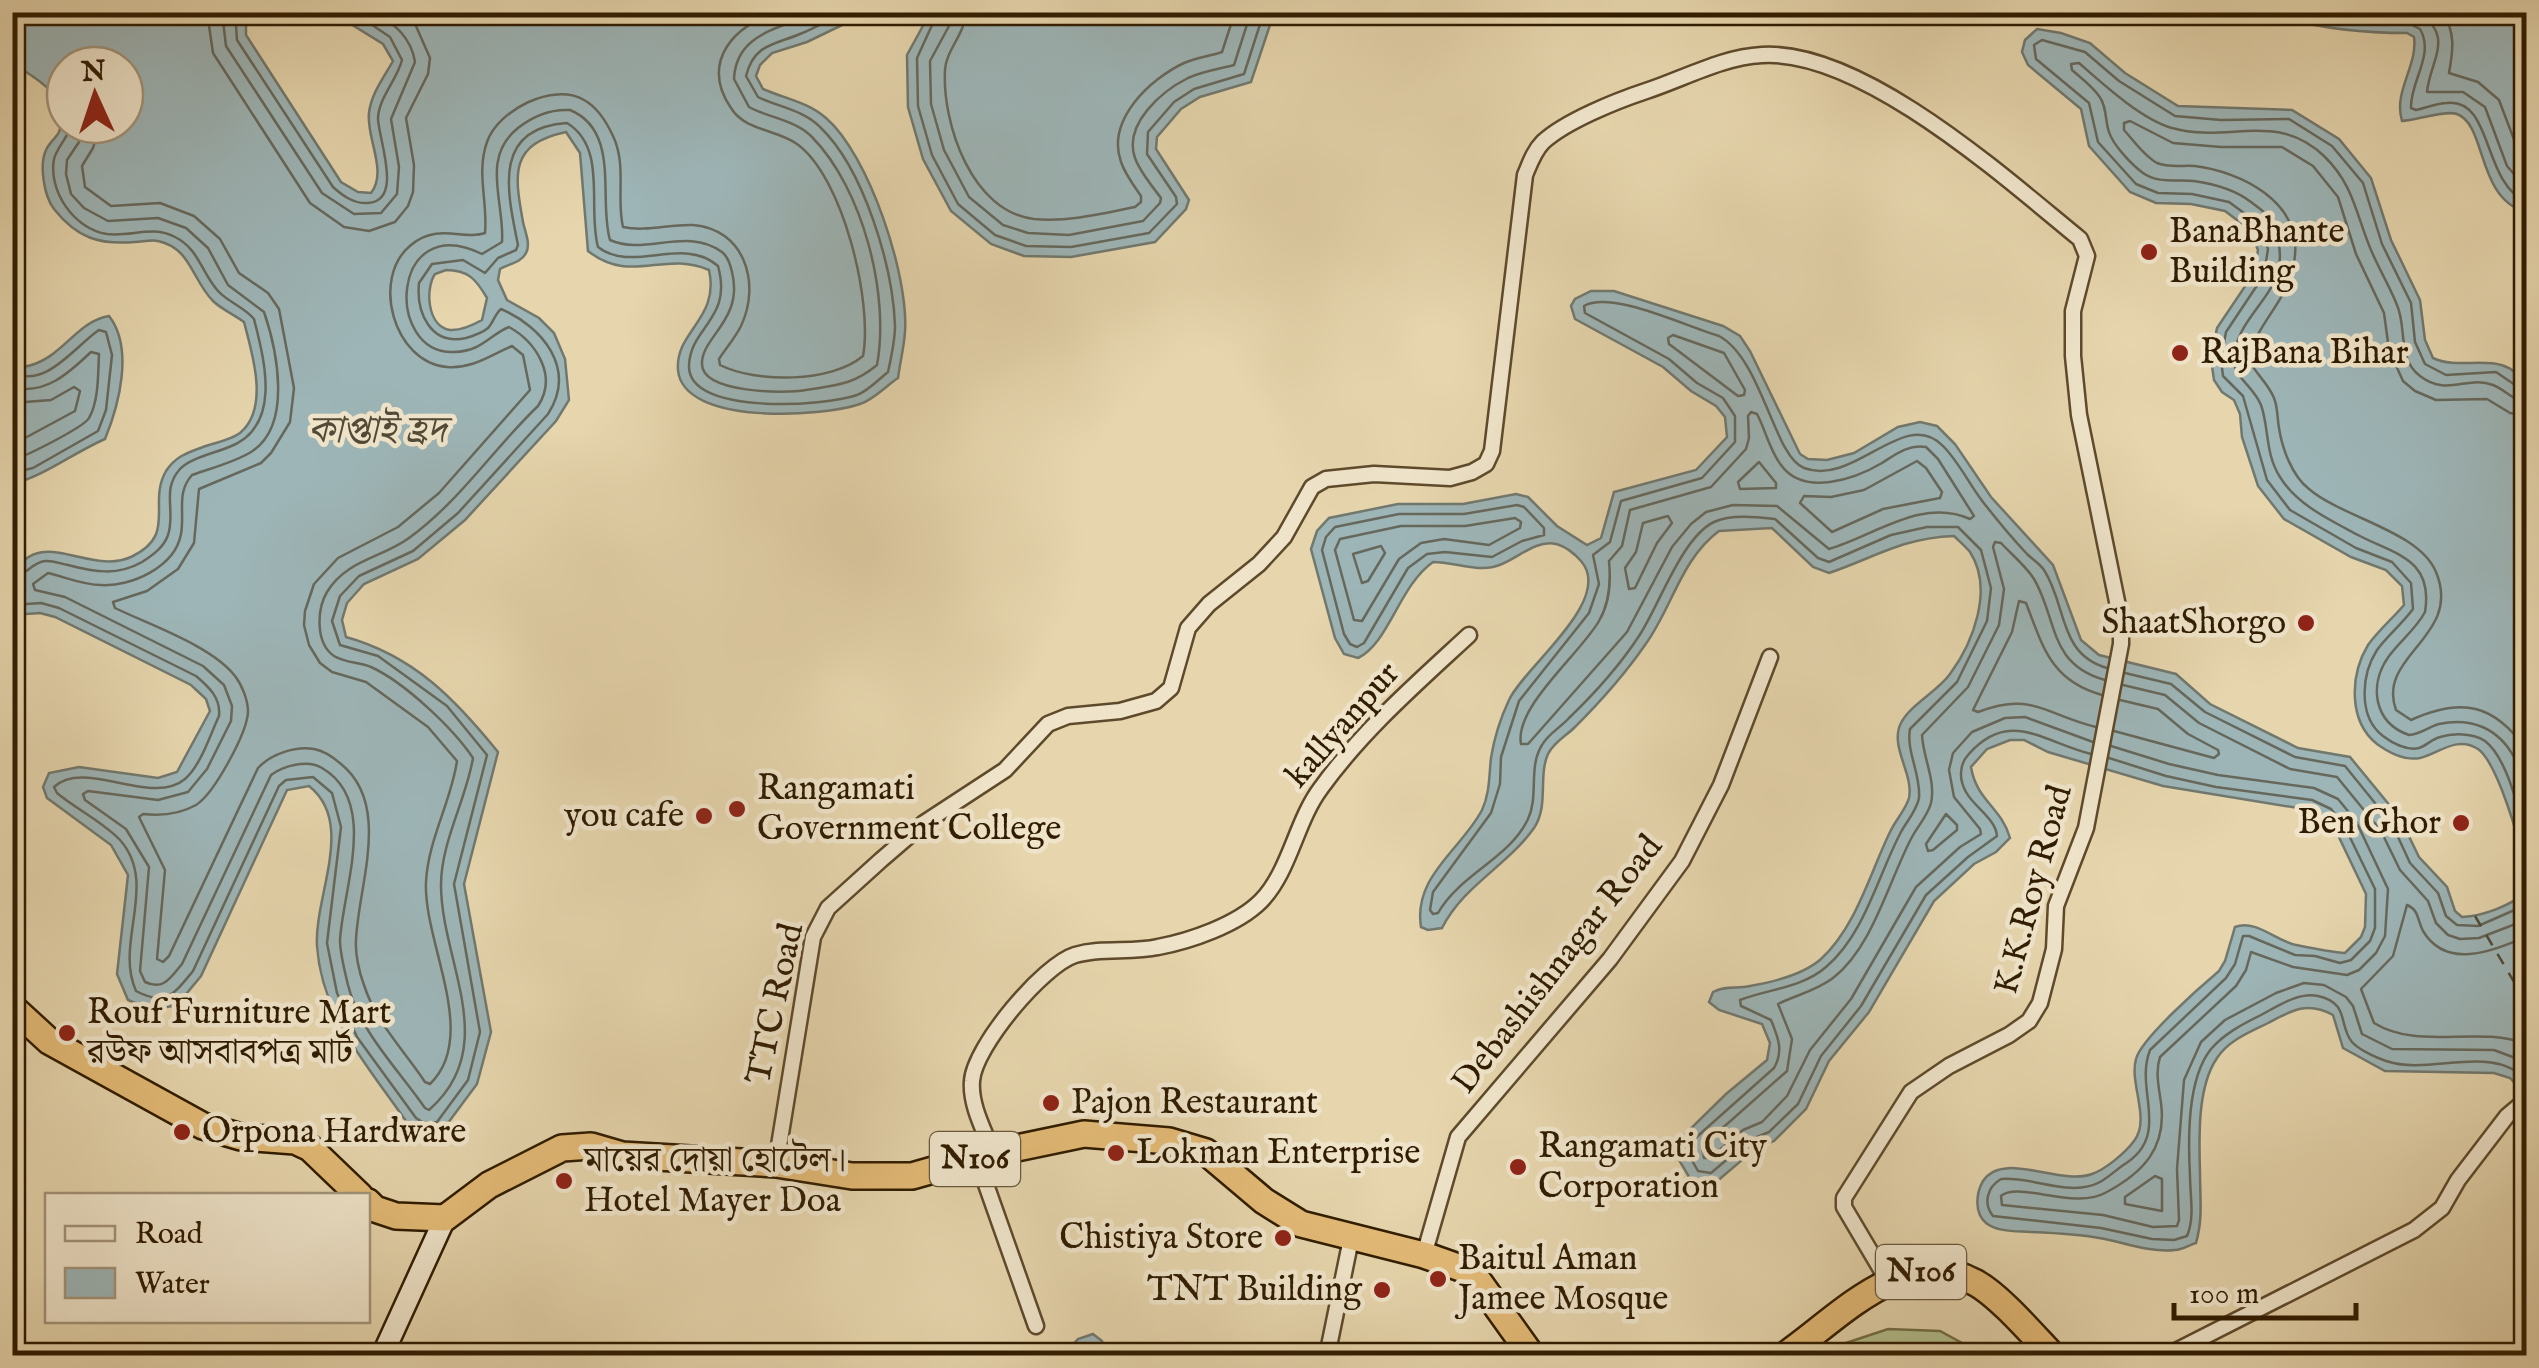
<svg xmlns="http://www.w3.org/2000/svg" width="2539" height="1368" viewBox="0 0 2539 1368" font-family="'IM FELL English','Noto Serif Bengali',serif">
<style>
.green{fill:#b2be8c;stroke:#716d46;stroke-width:2.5}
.water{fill:#9db5b7;stroke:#71786e;stroke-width:2.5;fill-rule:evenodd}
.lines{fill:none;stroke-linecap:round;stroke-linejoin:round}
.shore{stroke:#66685c;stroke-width:2.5}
.ferry{stroke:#514a37;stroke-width:2.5;stroke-dasharray:12 10;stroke-linecap:butt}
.street-casing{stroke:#5e4a2b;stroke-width:19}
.secondary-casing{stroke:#301c00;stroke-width:25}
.highway-casing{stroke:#301c00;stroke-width:30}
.street{stroke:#efe4ca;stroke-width:14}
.secondary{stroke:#efe4ca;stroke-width:20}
.highway{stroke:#e3ba76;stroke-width:25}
.poi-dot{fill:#8f2418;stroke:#efe4ca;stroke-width:4}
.labels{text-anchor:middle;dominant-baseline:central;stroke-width:9;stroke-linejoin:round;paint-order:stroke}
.shield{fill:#efe4ca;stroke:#69583d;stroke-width:2.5}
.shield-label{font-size:32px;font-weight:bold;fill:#301c00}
.poi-label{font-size:35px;fill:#301c00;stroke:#efe4ca;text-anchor:start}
.street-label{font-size:35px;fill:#301c00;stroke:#efe4ca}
.water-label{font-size:38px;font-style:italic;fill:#514a37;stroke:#efe4ca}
</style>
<rect width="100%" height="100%" fill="#e6d5ad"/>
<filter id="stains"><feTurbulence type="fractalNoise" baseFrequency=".002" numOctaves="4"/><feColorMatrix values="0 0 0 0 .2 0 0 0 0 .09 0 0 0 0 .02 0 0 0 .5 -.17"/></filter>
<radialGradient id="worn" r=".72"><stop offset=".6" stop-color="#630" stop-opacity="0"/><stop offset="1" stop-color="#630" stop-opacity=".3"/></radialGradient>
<path class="green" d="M1888,1329L1940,1331L1984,1355H1826L1846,1343Z"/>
<path class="water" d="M13,12L246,13V35L341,182L358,192L371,193C388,171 366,138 369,113C371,94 384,77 393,61L383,44L333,13H867L807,42L772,53L760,65L756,76L763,89C783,98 808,102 826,118C869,155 909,276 905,332C904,347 900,363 898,378C886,386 873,400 860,404C823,417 683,426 678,370C675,331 720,319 709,270C664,250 631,285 588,251L580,153L566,132C510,144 514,173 523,222C525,232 531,244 526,253C521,263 508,264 500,269L498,280L507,300L539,318L554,333L565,359L569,400L556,421L465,520L418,559L364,584L347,603L342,620L346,637C414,656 455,699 498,752L464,884L491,1032L477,1084L442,1131L420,1133L410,1127C371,1069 322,1019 317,946C314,896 356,823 309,786L287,790L201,976L177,1005L151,1010L128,1000L117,974L128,875L111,845L47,798L43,787L49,773L79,767L158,778L177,772L210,711L206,699L191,685L55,617L40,613L13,615V575C40,524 89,576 131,557C178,535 147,504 166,471C176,456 187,453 203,447C214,443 231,440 240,433C270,408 252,353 244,322C235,315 221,309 213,301C192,280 191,248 158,241C151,239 142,242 135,242C99,245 77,238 54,209C44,196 39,165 46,150C49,143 56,138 59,132C73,99 37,78 13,64ZM125,65V125H65V65ZM446,270C468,270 476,279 487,298L482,320C473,325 461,331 450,330C427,326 425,289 435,274Z
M930,13V12L1274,13L1251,82L1200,97L1181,109L1157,137L1156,149L1189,200L1186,209L1155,242L1071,257L1024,256L991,244L951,211L923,159L908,107L907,55Z
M2267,13H2526V212C2476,198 2487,125 2457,114C2446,110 2416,120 2402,121C2393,91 2418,66 2414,37L2407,33C2359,33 2313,28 2267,13Z
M2037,29L2061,33L2090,43L2125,73L2178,106L2292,110L2339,139L2371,178L2391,240L2420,300L2425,340L2433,358C2464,373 2506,346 2526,387V869C2520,843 2498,763 2478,749C2457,735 2438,754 2420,758C2404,761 2388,752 2377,744C2348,721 2350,675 2368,645C2378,631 2393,618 2404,605L2402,586L2386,570L2351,557L2284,519L2258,486L2242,437L2240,414L2234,400L2222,392L2214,380L2211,359L2217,328L2254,273L2258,250L2250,230L2225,211L2191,204L2156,203L2130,192L2089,146L2081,109L2028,65L2022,52L2025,40Z
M1591,291H1614L1723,326L1740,336L1750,351L1800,454L1808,459L1827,460L1854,453L1898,427L1920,422L1937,426L1955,444L1991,497L2053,565L2081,640L2099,655L2176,674L2210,704L2298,748L2350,757L2400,818L2419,857L2447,887L2455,911L2462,917C2483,916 2510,906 2526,892V1095L2510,1078L2494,1073L2385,1071L2343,1048L2333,1015C2308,1001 2292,1010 2268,1023C2250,1032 2229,1040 2217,1058C2197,1087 2199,1139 2200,1173C2200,1198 2203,1219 2196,1243C2189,1245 2182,1250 2175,1250C2149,1253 2124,1242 2099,1238C2077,1234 2053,1233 2030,1232C2016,1231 1997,1232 1986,1223C1974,1213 1976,1193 1983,1181C2003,1150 2060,1186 2092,1174C2106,1169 2125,1153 2134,1141C2151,1119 2129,1084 2136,1059C2141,1039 2200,987 2219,971L2225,961L2235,927C2256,919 2276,941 2296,945C2311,948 2330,952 2345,953L2361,937L2365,927L2366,894L2336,831L2324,816L2310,810L2163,786L2048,752L2024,740H2010L1987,749L1971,767C1976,800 2002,808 2010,838L1996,852L1974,864L1934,901L1869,1012L1829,1061L1806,1109L1774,1141L1756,1148L1715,1183L1692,1182L1679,1160L1680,1139L1726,1094L1767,1060L1770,1043L1762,1024L1719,1010L1709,1002L1713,992C1725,985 1737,989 1750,986C1773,982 1803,975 1821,959C1856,927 1870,873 1890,832C1895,821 1906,809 1909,798C1914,774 1889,746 1901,723C1911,704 1937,692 1950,674C1973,643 1994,589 1970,552C1966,547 1959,541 1954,536C1902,538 1876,557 1829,573L1813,567L1772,528L1719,531C1681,559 1672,608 1645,645C1625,674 1600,702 1575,727C1566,736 1554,742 1548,754C1538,776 1549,806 1534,828C1507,866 1464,885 1442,928L1428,930L1421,927C1413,876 1461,850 1482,810C1490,793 1489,775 1491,758C1494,739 1501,717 1509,700C1523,668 1615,600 1581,561C1575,554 1565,546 1556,544C1533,539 1514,563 1493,567C1474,571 1453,562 1433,562C1399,586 1389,643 1358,658L1344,654L1335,638L1311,549L1317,531L1329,518L1398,504H1463L1516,494L1528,497L1557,526L1587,545L1601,538L1614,492L1696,470L1727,437L1725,417L1716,406L1691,391L1663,367L1575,319L1571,306L1575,299Z
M109,316C134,348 119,405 105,439C73,453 46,475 13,484V358L23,367C62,361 74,322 109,316Z
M1093,1334L1102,1341L1104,1355H1063L1078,1339Z
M2416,1344L2432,1355H2384L2399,1346Z"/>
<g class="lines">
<path class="shore" d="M207,12L213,53L310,203L344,227L369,231L395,222L408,206L413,192L414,165L406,118L428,74L430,58L416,26L403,12
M222,12L226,46L322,193L354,214L381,213L397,194L399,167L391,119L415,62C411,37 395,25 376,12
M235,12L237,40L333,187C343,196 354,204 368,203C404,201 378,138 378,118C379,97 397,80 402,60L390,37L353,12
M938,12L917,58L918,106L932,155L958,204L995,235L1026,246L1071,247L1149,233L1177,204L1176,197L1147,154L1148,132L1174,102L1194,89L1244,74L1264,12
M951,12L949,26L930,61L931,104L944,150L969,197L1003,225L1028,233L1069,235L1143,221L1160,203L1161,198C1152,186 1140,172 1135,158C1123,124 1162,91 1188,78C1203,71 1219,69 1234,65L1251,12
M966,12C965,34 946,50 945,70C942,124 972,212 1034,219C1068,222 1101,214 1135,207L1141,202V196C1134,186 1125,174 1121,162C1106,120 1150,79 1184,63C1196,58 1210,56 1222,52L1235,12
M2299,12L2338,19L2408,23L2420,29C2435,55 2410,81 2411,108L2416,110C2426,108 2437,103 2447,103C2493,98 2482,182 2526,202
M2417,12C2456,36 2430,60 2427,92H2463L2485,107L2507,166L2526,188
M2442,12C2456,32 2453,51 2449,73L2478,82L2499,100L2521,158L2526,165
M84,125L79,142L67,160L66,174L71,194L84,208L108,221L158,218L186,228L208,248L228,285L264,312C277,350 293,426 251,452C233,463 211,468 192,475C176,493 185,512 181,534C175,567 131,587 101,585C83,585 65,577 48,573L33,584L35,590L65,597L203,666L224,685L232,706L231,721L207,769L188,792L158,800L88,791L83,794L85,800L126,829L149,867L140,971L145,982C164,991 171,977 182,964L271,775C283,766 307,759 322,768C379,801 343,888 340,940C340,954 345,972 348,985C360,1032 398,1069 425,1108L429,1110C502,1046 441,962 441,885C441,842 466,800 473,758C453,728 404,682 371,667C359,662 345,663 334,656C315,643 317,609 327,592C346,560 382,558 409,538C460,501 493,449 538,406C558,376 536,342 509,327C489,335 483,351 454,352C384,355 390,209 482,254L502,242C505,203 480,158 518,128C533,116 551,109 570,110C621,131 598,200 610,240C645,256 687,226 722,252C728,257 730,264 732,272C744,320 701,337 702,364C702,393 785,394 806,390C836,385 853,385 877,365C890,295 863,189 812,137C796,120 769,118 749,107L734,79C736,32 782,29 815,12
M100,125L93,148L82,166L85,187L111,206L160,203L194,216L220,239L239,273L268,293L279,309L294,388L290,422L271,453L261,463L199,489L194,543L178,569L147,591L113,602L115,608C150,625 212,646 235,676C242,685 248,700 248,712C247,733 214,794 196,805C180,814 161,816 143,814L139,817L165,870L157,959L163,962L169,956L258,768C271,754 295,746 314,749C325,751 333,757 341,764C392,805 358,886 356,940C355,953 359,972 364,985C376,1023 404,1050 425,1082L430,1084C480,1036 423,942 426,882C428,840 451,802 457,761L428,727L366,682L332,672L320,663L309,645L304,625L305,611L314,584L338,558L398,527L439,493L530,390L523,355L512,346C491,355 473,369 447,367C394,363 370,278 411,245C438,222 465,241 485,233C488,202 476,173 487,142C498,110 553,82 584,100C597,107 607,123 613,136C627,165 616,198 623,227C646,232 670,224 693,225C745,229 761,284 741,326C735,338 726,348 719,359L720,365C756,383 831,383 863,356C873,302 843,177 797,144C776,129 745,131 731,108C700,62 734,24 779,12
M1673,335L1724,353L1745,390L1744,395L1738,396L1669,344L1668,338Z
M12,372C45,390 75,346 99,330L106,332L112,355L106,410L98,431L33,468L12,473
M12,387C45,396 70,372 91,352L99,354C98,372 99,401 89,418C84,427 25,457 12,460
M2526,388L2518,387L2496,372L2446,375L2425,364L2415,342L2411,303L2382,244L2363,183L2332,146L2289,119L2221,120L2175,116L2119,81L2085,52L2042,40L2034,45L2036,59L2089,103L2098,142L2136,184L2158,193L2192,194L2229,202L2259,224L2268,249L2264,275L2226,332L2221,359L2223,376L2243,396L2267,480L2290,510L2356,548L2392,562L2411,583L2413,609C2402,624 2387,636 2377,650C2361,675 2358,717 2383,736C2392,743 2407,751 2419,748C2426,746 2432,739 2440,737C2453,733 2473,733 2485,741C2507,758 2517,806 2526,832
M2526,401C2511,400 2506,390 2493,385C2468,375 2447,397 2420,376C2397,359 2407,327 2397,305C2390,287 2379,269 2371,250C2356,215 2354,185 2324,156C2276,110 2228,144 2172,128C2141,119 2103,84 2079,63L2071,64L2072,70C2081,78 2092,86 2099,96C2107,106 2105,121 2109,132C2113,145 2132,165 2143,173C2158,184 2177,179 2194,181C2215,184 2234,189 2251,202C2259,208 2267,213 2272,223C2303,291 2234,308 2234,361C2234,377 2254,387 2261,405C2269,427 2265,454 2280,477C2297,505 2330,520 2358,535C2393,554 2434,558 2425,612C2416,629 2401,640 2389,656C2368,685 2374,723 2409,735C2421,734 2428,727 2439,724C2471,717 2498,728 2514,757C2520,769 2522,784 2526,796
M12,403L51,400L74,387L80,391L75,411L12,445
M1751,412L1757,414C1766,431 1769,449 1781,465C1804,497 1855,479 1882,463C1896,454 1909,444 1926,447L1938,459L1974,516L1970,519C1922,497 1874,536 1829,549L1777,506L1733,505L1706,512L1691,524L1672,547L1627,632L1528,744H1521C1514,707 1580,654 1599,621C1610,602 1611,582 1609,561L1622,546L1630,510L1711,487L1746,449L1749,438L1748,416Z
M2526,416L2510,413L2487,399L2436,400L2415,391L2403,381L2389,350L2384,313L2356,254L2338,197L2313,166L2282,147H2221L2173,143L2130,121L2124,123V130C2134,141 2144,156 2157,163C2169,168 2183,165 2195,166C2241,172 2300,201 2295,255C2291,302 2256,320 2249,360C2255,373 2268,383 2274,398C2278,408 2277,417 2279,428C2282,448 2292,476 2309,489C2343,518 2419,531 2436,572C2463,637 2376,655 2396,710L2411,720C2462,697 2494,704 2526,749
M1917,461L1926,468L1942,492L1940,498L1883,509L1832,532L1800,503L1804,496L1831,497L1864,490Z
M1759,462L1776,483V488L1740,489L1738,482Z
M1517,505L1524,507L1544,528V535L1522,541L1492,557L1445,552L1427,554L1408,568L1364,643L1357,647L1350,644L1344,634L1322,550L1326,537L1335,527L1399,514H1464Z
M1668,516L1672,523L1657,543L1635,588L1629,589L1625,568L1636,552L1643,523Z
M1515,518L1521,522L1520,528L1489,545L1444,539L1421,543L1399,559L1362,621L1354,620L1335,550L1340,539L1401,526H1465Z
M1381,546L1385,553L1368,581L1362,583L1353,554Z
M12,578C26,576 32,562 45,561C52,560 61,564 68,565C94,572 118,576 142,562C153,555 164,547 168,535C176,511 161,490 180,469C190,458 215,453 229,447C282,427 265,362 254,319C244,307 228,302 218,291C201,272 199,249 175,237C152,225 132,237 107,234C74,229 48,191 54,159C57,147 68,138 71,125
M12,605L41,603L59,608L196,676C209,687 221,698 219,716C210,735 201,765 185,779C152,807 84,758 54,787L57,793C76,809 103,822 120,840C159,884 114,943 136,991C166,1007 174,994 193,971L279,786L286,780L313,777L332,793L341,827L327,943L337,993L357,1037L416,1118L424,1123L437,1122L468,1080L480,1032L454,884L487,755L447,706L378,656L340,645L332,621L340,596L359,576L413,551L458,513L548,414C577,369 543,327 501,309C495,314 493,323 488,328C482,333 473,336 466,338C431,346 416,313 419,283L432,264L463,260L485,273L498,258L516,250L518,245C507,191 492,128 567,123C608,148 587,208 598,247C633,274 683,235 718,266C733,320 690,326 689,366C688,416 826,406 857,395C868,391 879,379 888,372C891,358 895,341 895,326C893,267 864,169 820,127C804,110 778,107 758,97L746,76C754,44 774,45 800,34C815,28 830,19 845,12
M2125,673L2171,684L2205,712L2295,757L2345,766L2392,824L2410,863L2438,893L2446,916L2457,925L2478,926L2526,905
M2123,685L2165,695L2199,723L2290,769L2337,777L2381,831L2400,870L2428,901L2436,923L2448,935L2460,939L2479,938L2526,920
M2096,727C2045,715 2033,691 1978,712L1973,710L2012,632L2019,601L2026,603C2043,647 2051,681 2102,695
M2114,731L2214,758L2219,754L2218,750L2188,734L2158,709L2120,700
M2093,742L2025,717L2005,718L1972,732L1953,753L1949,770L1954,797L1980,829L1981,834L1960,847L1916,887L1851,999L1810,1050L1787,1096L1762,1122L1743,1130L1710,1158H1704L1702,1148L1709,1140L1787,1071L1792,1039L1778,1004C1796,995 1816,991 1833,978C1873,947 1889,880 1912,837C1918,826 1928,815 1931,803C1936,780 1923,758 1922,735L1968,687L1999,625L2004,589L1993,547L1995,542L2001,543C2011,554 2026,566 2034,579C2058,620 2048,664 2105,680
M2111,746L2169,764L2218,775L2314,788L2338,799L2356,821L2388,889L2385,936L2376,953L2359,970L2347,975L2293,967L2251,952L2246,970L2236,986L2160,1057C2155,1072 2159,1088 2161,1103C2167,1148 2143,1173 2105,1193C2074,1210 2018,1181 2001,1196L2002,1205L2103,1215L2153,1227L2177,1226L2179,1220L2177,1169L2184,1080L2201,1042L2225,1020L2276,993L2304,983L2324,985L2346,997L2353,1006L2362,1034L2392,1049L2494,1050L2526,1062
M2091,754C2043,742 2009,708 1968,755C1959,765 1959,780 1966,792C1974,807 1996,819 1997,836L1968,857L1926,895L1861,1006L1821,1056L1798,1104L1769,1132L1750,1140L1711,1173L1698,1171L1690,1157L1691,1142L1774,1068C1784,1051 1778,1037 1771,1020L1741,1006L1740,1000C1768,989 1802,988 1826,967C1865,934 1878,875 1901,832C1907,821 1917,810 1919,798C1921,774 1906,752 1910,729L1957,682L1987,621L1991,588L1981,550L1958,527H1927L1891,535L1829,562L1818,558L1775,519C1757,517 1731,514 1714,522C1682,537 1659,606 1639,636C1620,665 1594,694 1569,718C1561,727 1548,734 1542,745C1528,767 1539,796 1528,819C1509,859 1460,874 1438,913L1433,914L1430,910L1433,892L1491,813L1500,784L1501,757L1519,701L1589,613L1599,584L1593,555L1610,542L1621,501L1702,478L1735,442V416L1723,398L1697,383L1669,359L1585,313L1584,306C1612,290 1687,327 1719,336C1762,359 1774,457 1804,468C1855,487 1904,406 1943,446C1959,462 1969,484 1983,502C1997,520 2012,538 2027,554C2032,559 2040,564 2044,570C2067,605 2058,654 2107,668
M2109,758L2166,776L2216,787L2312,800L2331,809L2344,825L2375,889V928L2370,941L2351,960L2340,963L2315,956L2295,955L2249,936H2243L2235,964L2226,978L2150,1050C2140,1076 2151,1100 2149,1126C2148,1142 2139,1155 2125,1164C2117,1169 2109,1177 2100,1182C2070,1198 2032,1176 2001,1179C1987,1187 1983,1204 1993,1216L2101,1228L2152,1239L2174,1240L2187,1236C2195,1217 2190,1196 2190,1176C2188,1139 2187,1079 2211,1049C2225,1033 2243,1024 2261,1015C2278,1006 2298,992 2318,996C2350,1003 2338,1025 2352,1042C2359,1050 2377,1058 2386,1061C2430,1076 2490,1043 2526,1079
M1946,814L1957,825V830L1933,850L1928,851L1926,844Z
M2526,937C2494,950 2447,971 2423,931C2417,919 2419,910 2407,905L2393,956L2361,989L2374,1023C2420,1051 2477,1025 2526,1044
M2155,1176L2162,1179V1211L2125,1204V1197Z"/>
<path class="ferry" d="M2475,916L2526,1002"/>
<defs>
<path id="street" d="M993,1153C984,1130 970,1105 972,1081C974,1047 1043,965 1075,955C1102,947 1131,953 1158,947C1190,941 1237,925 1261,901C1290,871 1296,821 1321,788C1362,731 1417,683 1469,635
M977,1159L1036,1326
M776,1164L813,937L828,908L881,860L924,823L1005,770L1048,724L1068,716L1120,711L1156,701L1171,688L1188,628L1209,604L1259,564L1284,537L1312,487L1326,479L1374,474L1450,478L1472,472L1486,464L1492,451L1525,175C1530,163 1534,151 1543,142C1566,121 1616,101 1646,91C1683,79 1722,57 1762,55C1862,49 2005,178 2080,239L2087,256L2073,311V356L2079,415L2121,621V644L2086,828L2056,906L2054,949L2040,1003L2029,1021L2009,1035L1949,1066L1911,1092L1844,1198V1207L1889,1283
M1424,1255L1458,1137L1610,959L1682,861L1721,785L1770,657
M1327,1356L1351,1239
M2166,1356L2414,1230L2442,1208L2458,1180L2507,1116L2526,1100"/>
<path id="secondary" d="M382,1356L445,1218"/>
<path id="highway" d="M12,1007L49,1041L203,1126L241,1137L295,1141L310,1148L360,1196
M368,1202L375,1209L396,1216L445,1218L489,1185L562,1148L591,1146L622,1155L776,1164L852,1176H912L993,1153L1084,1134L1169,1141L1206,1152L1264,1201L1301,1224L1424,1255L1472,1272L1532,1356
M1784,1356C1838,1319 1903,1244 1974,1282C1998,1294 2033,1335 2053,1356"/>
</defs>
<use href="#street" class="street-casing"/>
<use href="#secondary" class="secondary-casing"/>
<use href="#highway" class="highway-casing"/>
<use href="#street" class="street"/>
<use href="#secondary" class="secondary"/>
<use href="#highway" class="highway"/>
</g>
<g class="poi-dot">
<circle cx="2149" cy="252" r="10"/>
<circle cx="2180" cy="353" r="10"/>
<circle cx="2306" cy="623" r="10"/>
<circle cx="737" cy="809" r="10"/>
<circle cx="704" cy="816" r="10"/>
<circle cx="2461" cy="823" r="10"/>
<circle cx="67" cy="1033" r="10"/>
<circle cx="1051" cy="1103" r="10"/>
<circle cx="182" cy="1132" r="10"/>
<circle cx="1116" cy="1153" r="10"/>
<circle cx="1518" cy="1167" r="10"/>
<circle cx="564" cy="1181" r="10"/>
<circle cx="1283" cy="1238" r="10"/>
<circle cx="1438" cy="1279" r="10"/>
<circle cx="1382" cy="1290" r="10"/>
</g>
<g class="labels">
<g class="shield">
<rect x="930" y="1132" width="90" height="54" rx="8"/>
<rect x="1876" y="1245" width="90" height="54" rx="8"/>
</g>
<g class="shield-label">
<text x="975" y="1159">N106</text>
<text x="1921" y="1272">N106</text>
</g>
<g class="poi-label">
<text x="2169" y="232">BanaBhante<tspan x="2169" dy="40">Building</tspan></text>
<text x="2200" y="353">RajBana Bihar</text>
<text x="2286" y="623" text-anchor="end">ShaatShorgo</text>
<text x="757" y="789">Rangamati<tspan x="757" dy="40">Government College</tspan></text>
<text x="684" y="816" text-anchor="end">you cafe</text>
<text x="2441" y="823" text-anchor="end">Ben Ghor</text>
<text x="87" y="1013">Rouf Furniture Mart<tspan x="87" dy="40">রউফ আসবাবপত্র মার্ট</tspan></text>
<text x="1071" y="1103">Pajon Restaurant</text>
<text x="202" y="1132">Orpona Hardware</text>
<text x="1538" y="1147">Rangamati City<tspan x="1538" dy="40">Corporation</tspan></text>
<text x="1136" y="1153">Lokman Enterprise</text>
<text x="584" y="1161">মায়ের দোয়া হোটেল।<tspan x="584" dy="40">Hotel Mayer Doa</tspan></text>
<text x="1263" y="1238" text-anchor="end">Chistiya Store</text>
<text x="1458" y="1259">Baitul Aman<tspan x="1458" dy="40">Jamee Mosque</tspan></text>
<text x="1362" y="1290" text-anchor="end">TNT Building</text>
</g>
<g class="street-label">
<text transform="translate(1343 725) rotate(-49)">kallyanpur</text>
<text transform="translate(2034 890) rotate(-75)">K.K.Roy Road</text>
<text transform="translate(1558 965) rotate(-52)">Debashishnagar Road</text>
<text transform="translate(776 1004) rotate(-78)">TTC Road</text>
</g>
<g class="water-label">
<text x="377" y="432">কাপ্তাই হ্রদ</text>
</g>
</g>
<rect width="2539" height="1368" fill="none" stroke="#e6d5ad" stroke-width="50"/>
<rect x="15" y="15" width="2509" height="1338" fill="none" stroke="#301c00" stroke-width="5"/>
<rect x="25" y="25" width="2489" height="1318" fill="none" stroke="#301c00" stroke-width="2.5"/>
<rect x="45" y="1193" width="325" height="130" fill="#efe4ca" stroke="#a39479" stroke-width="2.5"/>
<rect x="65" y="1226" width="50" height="15" fill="#efe4ca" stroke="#a39479" stroke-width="2.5"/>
<text x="135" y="1243" font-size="30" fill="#301c00">Road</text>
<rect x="65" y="1268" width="50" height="30" fill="#9db5b7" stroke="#a39479" stroke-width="2.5"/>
<text x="135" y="1293" font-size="30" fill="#301c00">Water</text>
<g transform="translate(95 95) rotate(357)"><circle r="48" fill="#efe4ca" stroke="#a39479" stroke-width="2.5"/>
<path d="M0-8L18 38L0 25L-18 38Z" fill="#8f2418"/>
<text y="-15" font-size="28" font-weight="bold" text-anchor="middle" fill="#301c00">N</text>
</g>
<path d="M2174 1303v15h182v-15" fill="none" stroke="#301c00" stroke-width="5"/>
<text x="2189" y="1303" font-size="30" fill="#301c00" stroke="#efe4ca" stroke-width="8" paint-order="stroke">100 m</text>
<rect width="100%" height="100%" filter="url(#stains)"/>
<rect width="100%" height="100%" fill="url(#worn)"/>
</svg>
